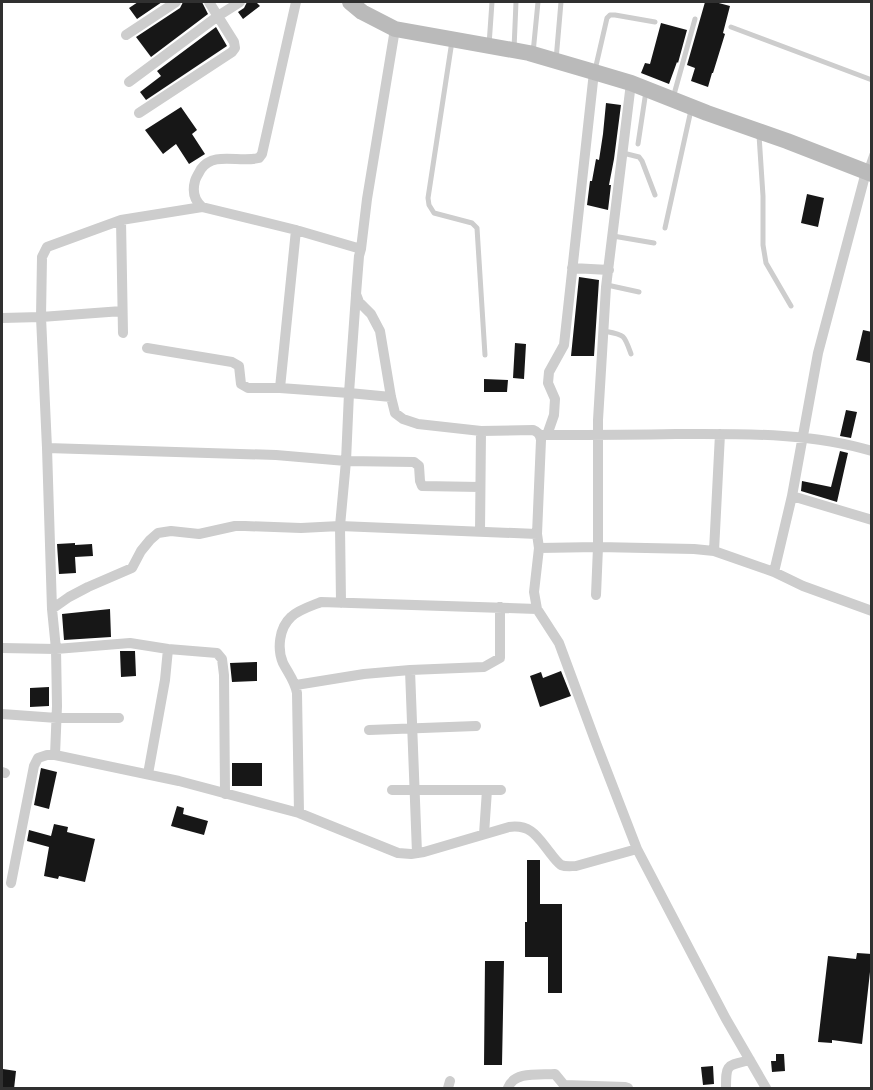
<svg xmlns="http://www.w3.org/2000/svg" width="873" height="1090" viewBox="0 0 873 1090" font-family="'Work Sans',sans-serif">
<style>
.building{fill:#171717}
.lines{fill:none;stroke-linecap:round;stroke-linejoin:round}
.lane{stroke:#cdcdcd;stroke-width:5}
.street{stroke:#cdcdcd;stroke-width:10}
.secondary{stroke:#bababa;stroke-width:16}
</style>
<rect width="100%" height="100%" fill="#fff"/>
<path class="building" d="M138,2H162L137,19L129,8Z
M183,2H202L208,14L151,57L136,37L180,8Z
M247,2H256L260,6L243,19L238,12L244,8Z
M705,2H715L730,6L723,33L725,34L713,73H712L708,87L691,81L695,68L687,65Z
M661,23L687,30L678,63L677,62L669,84L641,73L645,63L650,64Z
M216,27L227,46L146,100L140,92L161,76L157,71Z
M606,103L621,105L614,159L609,185H611L608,210L587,205L590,181H592L596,159L599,160L603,134Z
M181,107L197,130L192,134L205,154L189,164L176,144L163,154L145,130Z
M807,194L824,198L818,227L801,223Z
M579,277L599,280L594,356H571Z
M863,330L872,332V357L870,363L856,360Z
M515,343L526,344L524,379L513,378Z
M484,379L508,380L507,392H484Z
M846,410L857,412L851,438L840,436Z
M840,451L848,453L837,502L801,491L802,481L831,487Z
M75,543V545L92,544L93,556L75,557L76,573L59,574L57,544Z
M110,609L111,637L64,640L62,614Z
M120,651H135L136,676L121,677Z
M257,662V681L232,682L230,663Z
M561,671L571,696L540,707L530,676L541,672L543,678Z
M49,687V706L30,707V688Z
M232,763H262V786H232Z
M41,768L57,772L49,809L34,805Z
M177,806L184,808L183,814L208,821L204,835L171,826Z
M54,824L68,827L67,832L95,839L85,882L59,876L58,879L44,876L49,847L27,841L29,830L51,836Z
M527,860H540V904H562V993H548V957H525V922H527Z
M857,953L872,954L862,1044L832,1040V1043L818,1042L828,956L856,959Z
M485,961H504L502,1065H484Z
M776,1054H784L785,1071L772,1072L771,1061H776Z
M713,1066L714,1084L703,1085L701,1067Z
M3,1069L16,1071L14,1089H2Z"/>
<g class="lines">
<path class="lane" d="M731,27L872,80
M452,41L428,198L429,205L434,213L472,223L477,228L485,355
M489,45L492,2
M514,49L516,2
M533,53L538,2
M556,60L561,2
M595,70L607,18L610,15H615L655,22
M673,98L695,19
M759,135L763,196V245L766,263L791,306
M638,144L646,91
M623,153L639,157L642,161L655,195
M866,171L872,154
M665,228L691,110
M613,236L654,243
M607,285L639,292
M604,331C625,335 624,334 631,354"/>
<path class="street" d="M296,2L262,154L259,158C239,163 214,151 201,169C199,173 196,177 195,181C192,192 194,200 202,207L296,230L361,249
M395,29L367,199L361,249L359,256L356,294L359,302L371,314L380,331L391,397L395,413L403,419L418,424L481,431L533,430C538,432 540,434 541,440L537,534L539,548L534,592L537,609L559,643L596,743L637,849L726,1019L766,1088
M126,35L176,2
M129,82L218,16L240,2
M139,113L232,52L235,48L234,42L209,2
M202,207L121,220L47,247L42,257L41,317L47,448L52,609L56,649L130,643L168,649L217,653L222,659L224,675L225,794
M121,220L123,333
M572,268L609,270
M2,318L41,317L122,311
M147,348L232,362L239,366L241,384L248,388H280L349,393L356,295
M280,388L296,230
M543,435C588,435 632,435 676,434C741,434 809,432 872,451
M547,435L554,415L555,399L548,383L549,372L564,345L594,72
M47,448L276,455L346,461L349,393L391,397
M792,496L872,520
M480,532L481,431
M539,548L598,547L694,549L714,551L774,572L803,586L872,611
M714,551L720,434
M774,572L792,496L818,353L866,172
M596,595L598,547V420L606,287L631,83
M341,603L340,526L346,461L414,462L419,466L420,481L422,486L480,487
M52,609L69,597L88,587L132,568L141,551L150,540L158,533L171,531L199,534L235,526H245L301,528L340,526L537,534
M2,648L56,649L57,706L55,755
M410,670L417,853
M296,685L364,674L410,670L484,667L500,658V607
M2,714L57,718H119
M369,730L476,726
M2,772L5,773
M148,774L165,680L168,649
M392,790H501
M299,813L297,693C295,681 288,673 283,663C277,649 279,628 291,617C298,610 311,606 321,602L537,609
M484,834L487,790
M11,883L34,766L38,758L47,755H55L179,781L299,813L398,853L411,854L424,852L509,827C532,824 538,838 551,854C554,858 557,862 561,865C566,867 571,866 576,866L637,849
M564,1085L625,1087L628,1088
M448,1088L450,1081
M508,1088C514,1071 539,1075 555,1074L564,1085V1088
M726,1088C726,1064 726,1066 750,1060"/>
<path class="secondary" d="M350,2L362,12L395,29L529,53L594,72L631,83L707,113L787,141L872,174"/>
</g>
<rect width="873" height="1090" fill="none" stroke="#303030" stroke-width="6"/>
</svg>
